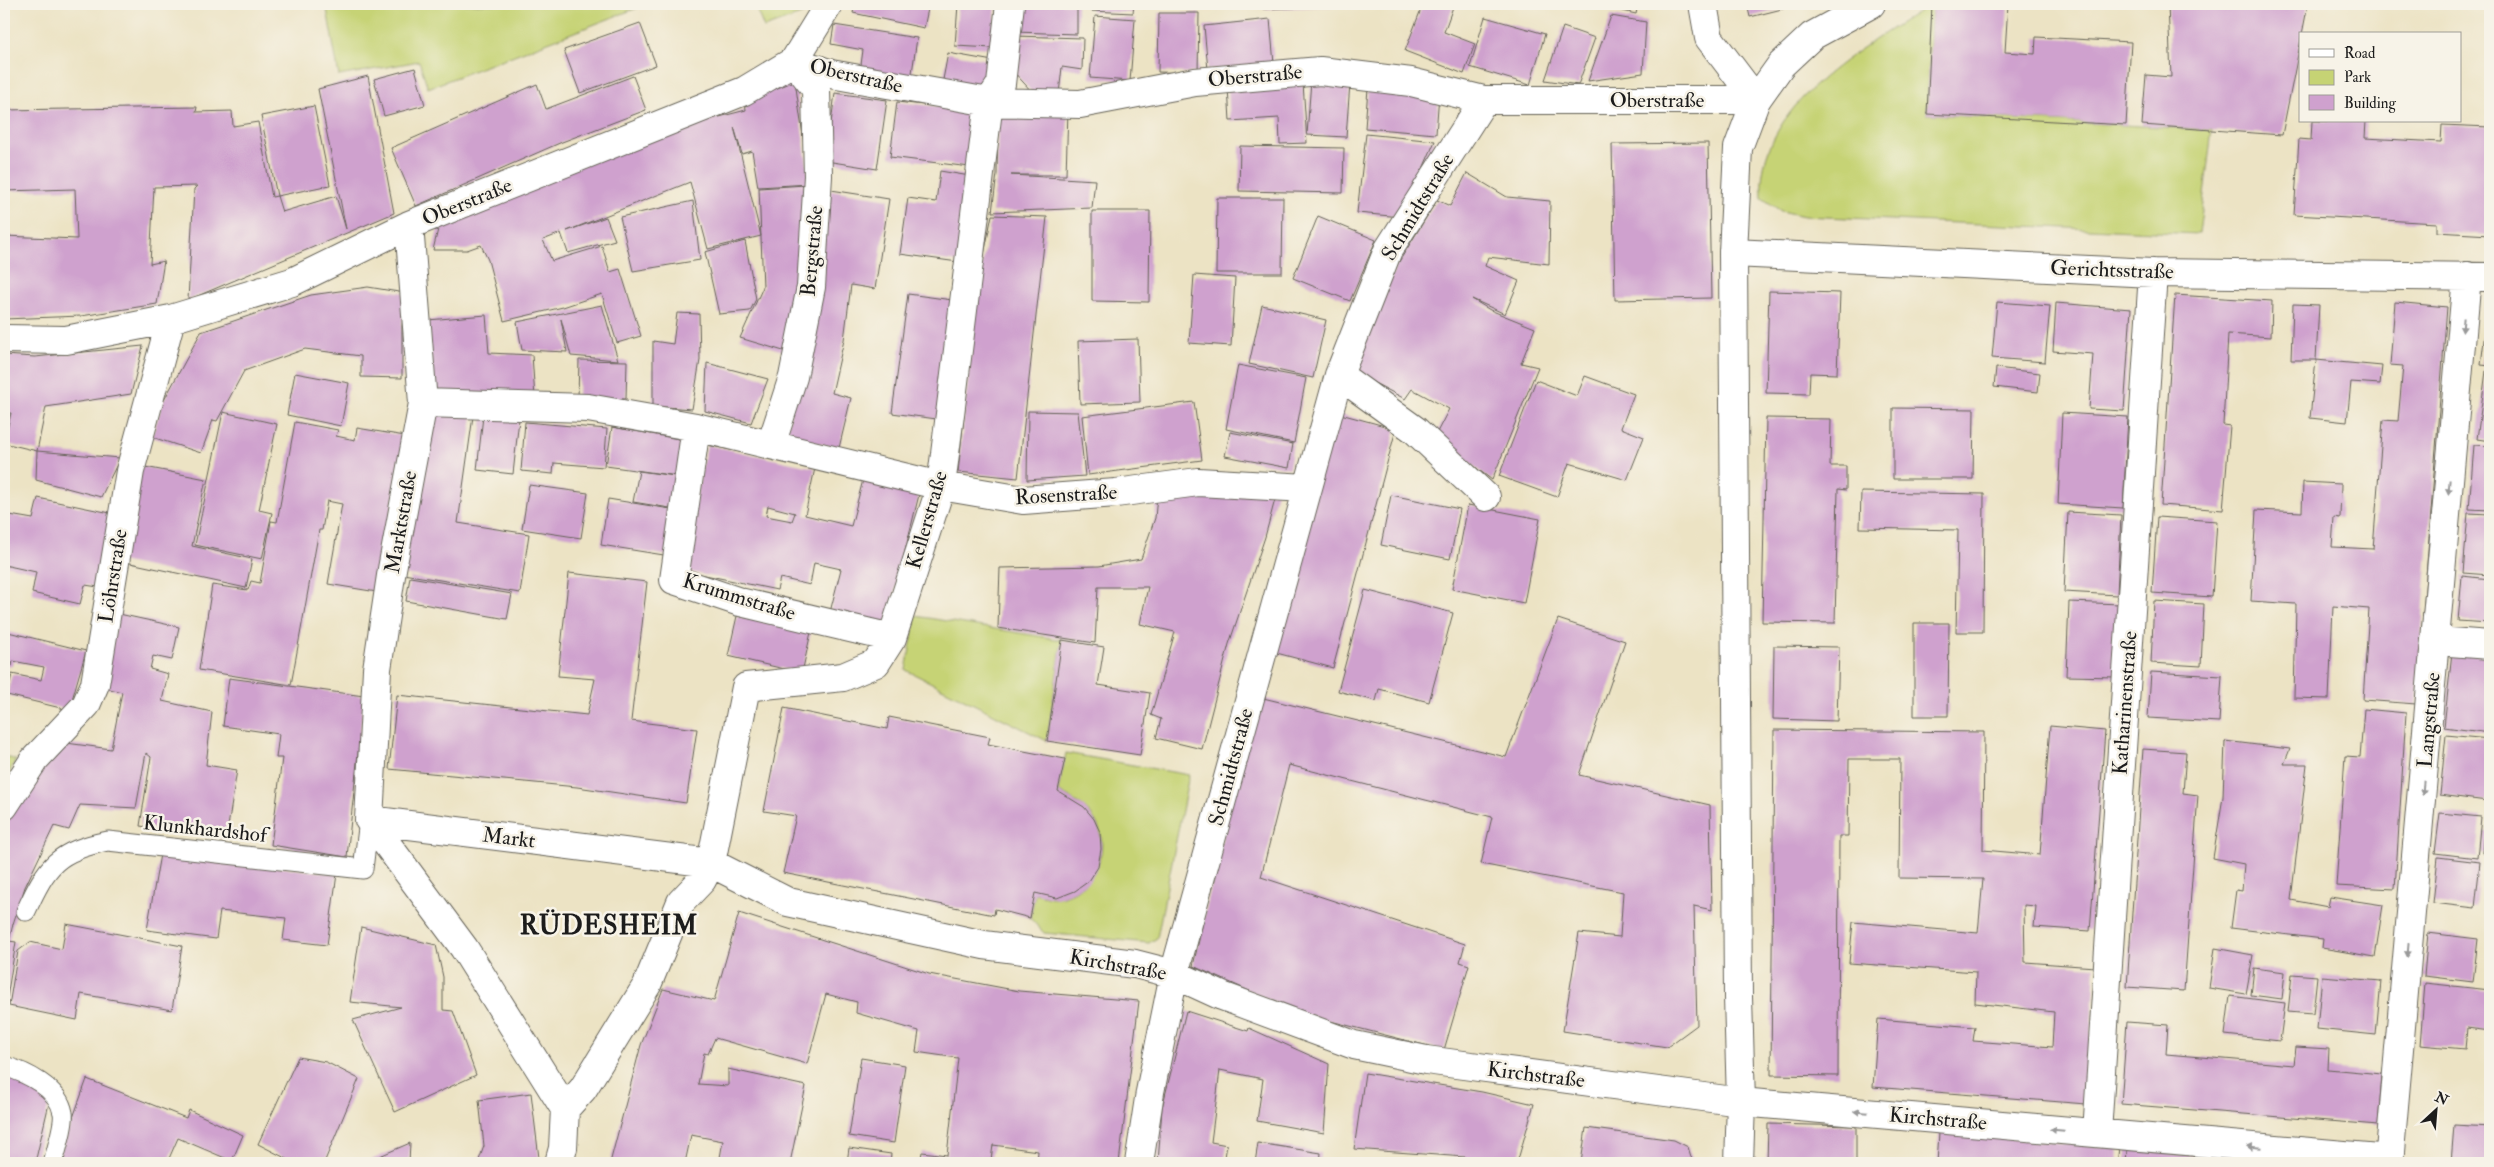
<svg xmlns="http://www.w3.org/2000/svg" width="2494" height="1167" viewBox="0 0 2494 1167" font-family="'IM FELL Double Pica',serif">
<style>
.green{fill:#c6d374;stroke:#717848}
.building{fill:#cfa1ce;fill-rule:evenodd}
.lines{fill:none;stroke-linecap:round;stroke-linejoin:round}
.lane-casing{stroke:#656257;stroke-width:21}
.street-casing{stroke:#656257;stroke-width:30}
.secondary-casing{stroke:#656257;stroke-width:30}
.lane{stroke:#fff;stroke-width:19}
.street{stroke:#fff;stroke-width:28}
.secondary{stroke:#fff;stroke-width:28}
.oneway{fill:#999}
.labels{text-anchor:middle;dominant-baseline:central;stroke-width:5;stroke-linejoin:round;paint-order:stroke}
.street-label{font-size:21px;fill:#1c1c1c;stroke:#f7f3e8}
.district-label{font-size:26px;font-weight:bold;letter-spacing:1px;fill:#1c1c1c;stroke:#f7f3e8}
</style>
<rect width="100%" height="100%" fill="#f7f3e8"/>
<filter id="ink" filterUnits="userSpaceOnUse"><feTurbulence type="fractalNoise" baseFrequency=".02" numOctaves="2"/><feDisplacementMap in="SourceGraphic" scale="10" xChannelSelector="R" yChannelSelector="G"/><feConvolveMatrix kernelMatrix="1 2 1 2 8 2 1 2 1" color-interpolation-filters="sRGB"/></filter>
<filter id="wash" filterUnits="userSpaceOnUse"><feTurbulence type="fractalNoise" baseFrequency=".0096" numOctaves="4" result="noise"/><feDisplacementMap in="SourceGraphic" scale="20" xChannelSelector="R" yChannelSelector="G"/><feGaussianBlur stdDeviation="1.12" result="paint"/><feColorMatrix in="noise" values="0 0 0 0 0 0 0 0 0 0 0 0 0 0 0 0 0 1.4 0 .05"/><feComposite in="paint" operator="in"/></filter>
<g filter="url(#wash)">
<rect width="100%" height="100%" fill="#ece3c4"/>
<path class="green" d="M326,4H645V5L428,88L419,61L339,76Z
M754,4H812L806,13L764,28Z
M1930,4H1932L1927,114L2212,130L2199,234L1804,216L1781,211L1762,198C1755,104 1863,49 1930,4Z
M916,616L1062,640L1047,741L906,670Z
M1066,753L1189,775L1157,938L1149,943L1044,933L1030,918L1035,893C1041,895 1051,898 1058,897C1093,892 1113,850 1095,820C1086,806 1071,799 1058,791Z
M4,756L16,760L4,782Z"/>
<g id="blocks">
<path class="building" d="M855,4H929L924,28L853,13Z
M958,4H996L993,48L955,46Z
M1018,4H1077V34L1014,32Z
M1092,4H1134L1133,13L1091,11Z
M1263,4H1365V5L1263,9Z
M1423,4H1454L1444,32L1475,44L1464,74L1405,51Z
M1592,4H1638L1636,14Z
M1747,4H1802L1750,17Z
M1932,4H2008L2005,52L2035,54L2036,37L2131,42L2126,125L1927,114Z
M2168,4H2308L2282,135L2142,125L2146,75L2171,77Z
M1159,13H1199L1198,73L1158,72Z
M1095,16L1135,19L1130,81L1090,78Z
M1611,16L1646,22L1643,73L1588,81Z
M1485,17L1545,34L1530,85L1470,67Z
M1270,19L1274,64L1208,70L1204,26Z
M640,23L656,65L580,93L564,50Z
M834,25L917,38L911,80L860,72L863,50L831,44Z
M1563,27L1595,38L1578,85L1545,80Z
M1013,36L1083,38L1082,70L1062,67L1059,94H1034L1012,70Z
M948,53L993,61L988,92L942,85Z
M415,68L425,105L384,116L374,79Z
M368,76L394,213L188,300L194,189L197,186L154,187L150,264L164,261L157,304L81,316L4,319V236L77,239L75,189L4,191V110L197,107L196,112L232,111L233,126L258,122L272,197L277,196L282,212L336,196L346,229L318,89Z
M633,76L646,110L562,142L416,206L391,148L537,84L546,109Z
M1311,80L1350,83L1346,137L1307,135Z
M795,81L810,184L758,187L752,151L742,154L734,127L761,236L708,249L690,182L567,231L606,217L615,240L568,253L561,233L543,240L552,261L602,246L610,272L620,269L641,336L617,343L602,294L563,307L504,321L488,260L481,245L467,250H433L440,221L677,128L746,110L745,101Z
M1303,83L1307,143L1280,144L1279,118L1230,121L1228,87Z
M1368,88L1439,94L1436,134L1365,128Z
M835,93L887,100L877,169L826,161Z
M897,102L977,111L970,167L890,157Z
M314,106L330,185L277,196L261,116Z
M998,109L1068,110L1066,175H1011L1095,180L1092,208L992,212L997,174Z
M2312,121H2366L2365,138L2441,142L2442,125L2490,127V235L2437,232V223L2294,215L2299,139L2311,140Z
M1366,134L1435,141L1402,217L1357,213Z
M1708,143L1711,298L1615,300L1612,144Z
M1240,146L1344,148L1343,193L1239,191Z
M940,171L976,177L958,262L900,254L908,198L936,202Z
M1467,173L1507,197L1550,201L1549,264L1488,257L1485,266L1519,281L1505,314L1472,299L1490,310L1535,328L1521,363L1538,367L1492,480L1435,436L1449,409L1412,389L1405,399L1348,369L1397,265L1437,200L1450,206Z
M805,185L808,233L790,353L740,338L763,287L759,188Z
M831,190L889,199L875,289L851,285L844,340L832,393L851,398L839,448L786,436L818,280Z
M1217,198H1283L1282,273H1216Z
M693,201L700,260L633,271L620,217Z
M1092,211H1150L1149,302L1092,301Z
M992,215L1047,217L1018,478L958,472L979,280Z
M1318,216L1376,240L1350,301L1293,278Z
M745,241L756,299L750,311L719,314L705,252Z
M1194,275L1235,278L1231,346L1189,343Z
M368,287L405,293L402,326V378L361,377V356L305,349L244,371L217,421L213,420L201,453L152,437L163,402L201,332L311,295Z
M1769,291L1840,293L1837,374L1810,373L1809,394L1766,393Z
M908,294L960,301L944,420L892,413Z
M2175,295L2272,301L2271,337L2228,334L2223,425L2230,426L2223,510L2161,505Z
M2489,298H2490V366L2481,365Z
M1997,302L2050,306L2045,362L1992,358Z
M2395,302L2447,307L2416,704L2363,700L2369,609L2333,606L2329,699L2294,698L2296,604L2251,601L2256,510L2302,512L2303,482L2341,484L2340,518L2334,517L2332,547L2373,549L2383,420L2398,421L2403,366L2390,365Z
M2056,303L2131,309L2124,411L2089,409L2093,354L2053,351Z
M2293,304L2319,305L2316,360H2291Z
M602,305L618,360L571,356L561,319L567,352L522,350L517,322Z
M1262,305L1326,320L1313,378L1249,364Z
M677,313L699,314L700,360L692,409L653,406V341L673,344Z
M486,315L489,353L532,355L535,398L434,394L428,320Z
M1138,339L1140,402L1080,404L1078,341Z
M143,346L131,394L46,407L37,451L120,458L101,497L36,480L37,451L4,443L11,413H4V355L35,357Z
M579,360L627,361L626,399L578,398Z
M2316,360L2382,366L2380,384L2351,382L2347,422L2310,418Z
M707,363L768,379L751,423L705,411Z
M1238,365L1306,378L1294,443L1226,429Z
M1996,368L2040,373L2038,392L1994,387Z
M2486,371L2490,372V441L2477,439Z
M295,373L349,383L341,426L287,415Z
M1585,376L1634,394L1621,428L1644,437L1627,480L1569,463L1557,497L1499,476L1536,380L1577,396Z
M1194,402L1202,460L1088,475L1082,416Z
M1893,408L1974,409L1973,479H1893Z
M427,410L473,416L458,523L529,534L520,593L403,574Z
M1028,411L1078,412L1085,476L1027,480Z
M223,412L277,424L259,510L272,513L262,559L195,545Z
M1333,412L1396,429L1333,668L1269,651Z
M2062,413L2128,417L2123,508L2058,504Z
M483,416L519,419L513,474L477,470Z
M1766,418L1831,419L1830,466H1846V490L1838,489L1835,623L1762,622Z
M295,422L338,430L336,436L355,440L357,428L405,436L377,592L328,584L342,504L327,501L322,530H319L291,685L199,670L212,585L248,590L251,581L260,583L271,521L277,522Z
M525,422L607,429L604,467L554,463L553,474L521,471Z
M612,427L684,440L678,476L606,466Z
M1230,432L1293,444L1289,468L1225,456Z
M707,445L815,468L805,515L851,526L864,476L920,491L886,626L830,612L841,569L814,563L810,585L780,578L777,590L681,570ZM768,506L795,513L792,521L766,516Z
M2474,445L2490,446V510L2469,509Z
M140,466L206,479L192,546L252,559L246,588L121,561Z
M639,471L682,477L676,509L633,502Z
M529,485L588,493L581,538L522,529Z
M1277,492L1265,537L1229,644L1202,749L1156,738L1161,719L1151,715L1175,632L1140,624L1148,587H1098L1095,643L998,628L1000,568L1099,566L1141,559L1155,518L1157,496Z
M1861,492L1984,494L1983,632H1956L1958,530L1860,528Z
M1391,495L1460,509L1450,559L1381,545Z
M38,498L120,515L105,588L85,585L80,604L32,593L36,572L4,565V514L33,519Z
M608,499L677,510L670,556L601,545Z
M1468,505L1540,519L1524,603L1452,589Z
M2068,512L2121,515L2117,595L2064,592Z
M2468,513L2490,514V575L2463,573Z
M2157,517L2217,521L2212,597L2152,593Z
M569,573L647,582L631,721L697,729L686,803L577,787L389,769L397,695L587,715L595,679L558,676Z
M2462,576L2490,579V623L2458,621Z
M410,577L512,594L507,619L406,601Z
M1365,590L1453,613L1429,702L1379,689L1376,701L1338,691Z
M2154,601L2204,604L2201,666L2151,663Z
M2069,602L2120,604L2117,677L2066,676Z
M119,614L179,627L172,660L153,656L150,669L168,674L162,701L212,712L206,765L237,770L226,839L140,826L151,757L146,753L136,808L80,805L69,830L54,826L25,887L13,924L9,941L16,942L6,1004L4,1003V825L40,770L66,743L111,749L122,692L102,687Z
M737,616L811,632L802,673L728,656Z
M1558,619L1625,641L1579,775L1710,805L1712,910L1694,906L1697,1025L1667,1047L1563,1031L1579,933L1620,937L1623,892L1481,864L1492,817L1289,765L1261,877L1465,944L1460,962L1469,965L1444,1050L1299,1013L1193,966L1255,696L1506,757Z
M1914,623H1949L1948,716H1914Z
M4,631L86,651L69,710L7,695L12,674L41,680L44,667L13,661L12,666L4,665Z
M1062,640L1104,647L1098,685L1150,693L1140,755L1047,741Z
M1774,646L1839,647L1837,721L1773,719Z
M2452,652L2490,657V733L2444,727Z
M2151,672L2222,676L2219,722L2148,718Z
M229,678L364,696L347,857L271,845L282,758H276L279,734L223,726Z
M784,708L887,729L889,717L990,737L988,744L1065,759L1058,791L1084,807L1094,819L1100,832L1101,849L1098,867L1089,881L1075,891L1057,898L1035,893L1030,918L995,909L994,915L783,873L796,816L764,811Z
M2364,709L2406,713L2395,889L2336,886L2345,756L2360,757Z
M2050,726L2105,731L2090,931L2034,927L2036,906L2024,905L2025,962L2095,967L2086,1104L1873,1087L1878,1019L1975,1027L1973,1041L2052,1047L2054,1012L1975,1003L1976,972L1849,963L1853,922L1978,933L1983,879L1899,878L1900,759H1849L1848,836H1839L1838,1076L1771,1075L1774,730L1984,732L1983,850L2040,855Z
M2446,735L2490,739V775L2487,801L2440,795Z
M2225,741L2290,749L2284,764H2307L2291,900L2328,907L2330,897L2383,905L2375,957L2322,948L2323,939L2231,928L2236,890L2242,891L2244,864L2213,858L2223,797Z
M2143,749L2186,752L2183,793L2198,795L2184,991L2127,987Z
M2440,813L2481,817L2477,858L2435,853Z
M2484,832H2490V854L2482,853Z
M160,854L337,874L327,945L283,940L286,918L220,911L216,939L147,930Z
M2438,857L2480,862L2475,908L2433,903Z
M739,913L929,974L1019,991L1139,1001L1119,1163H1037L1038,1151L993,1145L991,1160L1002,1163H920L922,1152L947,1155L958,1058L916,1052L919,1031L856,1013L857,1002L826,994L807,1064L715,1038L708,1054L704,1053L698,1084L728,1086V1069L806,1086L790,1163H719L723,1141L691,1135L685,1163H610L641,1045L663,989L714,1001Z
M66,924L182,946L172,1010L81,994L77,1020L9,1006L18,951L30,942L62,949Z
M361,927L436,945L443,977V1010L453,1011L476,1075L395,1112L353,1020L401,1007L350,1002Z
M2428,933L2478,939L2473,982L2424,976Z
M2215,948L2253,955L2246,994L2209,988Z
M2254,968L2285,972L2282,999L2251,995Z
M2292,974L2317,976L2313,1014L2288,1012Z
M2322,976L2381,981L2376,1035L2317,1029Z
M2425,983L2490,990V1031L2467,1028L2465,1049L2420,1045Z
M2230,996L2285,1003L2280,1041L2225,1035Z
M1186,1011L1248,1031L1249,1028L1329,1064L1324,1133L1257,1121L1263,1079L1220,1070L1211,1142L1227,1145L1224,1163H1158L1162,1108Z
M2127,1022L2168,1025L2166,1054L2294,1065L2296,1047L2329,1049L2328,1069L2382,1074L2378,1125L2121,1104Z
M298,1057L326,1062L359,1079L324,1163H295L258,1144Z
M861,1058L905,1065L894,1143L849,1136Z
M4,1071L50,1099L35,1163H4Z
M1365,1073L1482,1092L1534,1104L1517,1163H1464L1465,1157L1354,1149Z
M87,1079L186,1118L189,1110L243,1135L232,1161L178,1138L167,1163L57,1162Z
M531,1093L539,1158L537,1163H478L484,1146L479,1100Z
M1768,1124L1856,1126V1163H1767Z
M2454,1125L2490,1127V1163H2451Z
M1586,1128L1674,1140L1688,1147L1693,1163H1581Z
M1939,1133L2119,1148L2117,1163H1937Z
M410,1143L409,1163H369L373,1159Z
M1258,1143L1321,1153L1320,1163H1255Z
M849,1148L891,1154L890,1163H847Z
M2127,1149L2195,1156L2194,1163H2126Z
M2202,1157L2260,1161V1163H2202Z"/>
</g>
</g>
<g filter="url(#ink)">
<use href="#blocks" fill-opacity="0" stroke="#656257" stroke-width="1"/>
<g class="lines">
<defs>
<path id="lane" d="M26,911C47,865 57,851 108,841L363,869L369,820
M4,1066C25,1072 59,1088 63,1113C65,1123 56,1151 53,1163"/>
<path id="street" d="M1703,4L1709,38L1756,100
M794,61L831,74L989,102L1080,104L1195,82L1320,71L1411,82L1484,100H1756
M1733,253L2153,273L2490,277
M4,339L66,340L171,319L292,282L409,225L744,91L794,61L829,4
M1339,375L1415,430L1486,497
M423,403L588,408L696,427L941,486L1023,500L1116,493L1198,482L1307,488
M696,427L674,580L740,602L892,638
M771,445L793,377L811,287L818,176L816,89L794,61
M2436,641L2490,645
M4,806L34,760L86,705L95,684L130,471L171,319
M369,820L711,863L788,902L984,945L1135,964L1174,974L1222,996L1354,1045L1426,1060L1741,1102L2390,1159
M369,820L377,669L392,569L423,403L409,225
M369,820L464,948L565,1109L563,1148L559,1163
M565,1109L583,1089L647,985L681,902L702,880L711,863L746,687L843,677L876,663L892,638L941,486L989,102L1001,84L1010,4
M2097,1133L2153,273
M1139,1163L1150,1092L1174,974L1339,375L1388,250L1484,100
M2389,1163L2467,276"/>
<path id="secondary" d="M1739,1163L1741,1102L1738,997L1733,253L1738,148L1756,100L1781,65L1812,36L1871,4"/>
</defs>
<use href="#lane" class="lane-casing"/>
<use href="#street" class="street-casing"/>
<use href="#secondary" class="secondary-casing"/>
<use href="#lane" class="lane"/>
<use href="#street" class="street"/>
<use href="#secondary" class="secondary"/>
</g>
<defs><path id="oneway-solid" d="M-6-.8H1V-3.2L6.5 0L1 3.2V.8H-6Z" transform="scale(1.25)"/></defs>
<g class="oneway">
<use href="#oneway-solid" transform="translate(2463 325) rotate(95)"/>
<use href="#oneway-solid" transform="translate(2449 487) rotate(95)"/>
<use href="#oneway-solid" transform="translate(2423 788) rotate(95)"/>
<use href="#oneway-solid" transform="translate(2408 950) rotate(95)"/>
<use href="#oneway-solid" transform="translate(1861 1112) rotate(-175)"/>
<use href="#oneway-solid" transform="translate(2057 1130) rotate(-175)"/>
<use href="#oneway-solid" transform="translate(2254 1147) rotate(-175)"/>
</g>
</g>
<g class="labels">
<g class="street-label">
<text transform="translate(856 76) rotate(13)">Oberstraße</text>
<text transform="translate(1255 76) rotate(-5)">Oberstraße</text>
<text x="1657" y="100">Oberstraße</text>
<text transform="translate(467 202) rotate(-22)">Oberstraße</text>
<text transform="translate(1418 207) rotate(-59)">Schmidtstraße</text>
<text transform="translate(812 251) rotate(-85)">Bergstraße</text>
<text transform="translate(2112 270) rotate(2)">Gerichtsstraße</text>
<text transform="translate(1066 495) rotate(-3)">Rosenstraße</text>
<text transform="translate(927 520) rotate(-74)">Kellerstraße</text>
<text transform="translate(401 522) rotate(-80)">Marktstraße</text>
<text transform="translate(113 576) rotate(-81)">Löhrstraße</text>
<text transform="translate(739 597) rotate(17)">Krummstraße</text>
<text transform="translate(2125 703) rotate(-86)">Katharinenstraße</text>
<text transform="translate(2429 720) rotate(-85)">Langstraße</text>
<text transform="translate(1231 767) rotate(-75)">Schmidtstraße</text>
<text transform="translate(205 829) rotate(6)">Klunkhardshof</text>
<text transform="translate(509 838) rotate(7)">Markt</text>
<text transform="translate(1118 965) rotate(10)">Kirchstraße</text>
<text transform="translate(1536 1075) rotate(7)">Kirchstraße</text>
<text transform="translate(1938 1119) rotate(5)">Kirchstraße</text>
</g>
<g class="district-label">
<text x="609" y="926">RÜDESHEIM</text>
</g>
</g>
<rect width="2494" height="1167" fill="none" stroke="#f7f3e8" stroke-width="20"/>
<rect x="2299" y="32" width="162" height="90" fill="#f7f3e8" stroke="#9f9d96"/>
<rect x="2309" y="49" width="25" height="8" fill="#ffffff" stroke="#9f9d96"/>
<text x="2344" y="58" font-size="15" fill="#1c1c1c">Road</text>
<rect x="2309" y="70" width="25" height="15" fill="#c6d374" stroke="#9f9d96"/>
<text x="2344" y="82" font-size="15" fill="#1c1c1c">Park</text>
<rect x="2309" y="95" width="25" height="15" fill="#cfa1ce" stroke="#9f9d96"/>
<text x="2344" y="108" font-size="15" fill="#1c1c1c">Building</text>
<g transform="translate(2436 1110) rotate(26)" stroke="#f7f3e8" stroke-width="4" paint-order="stroke">
<path d="M0-4L9 19L0 12L-9 19Z" fill="#1c1c1c"/>
<text y="-8" font-size="14" font-weight="bold" text-anchor="middle" fill="#1c1c1c">N</text>
</g>
</svg>
